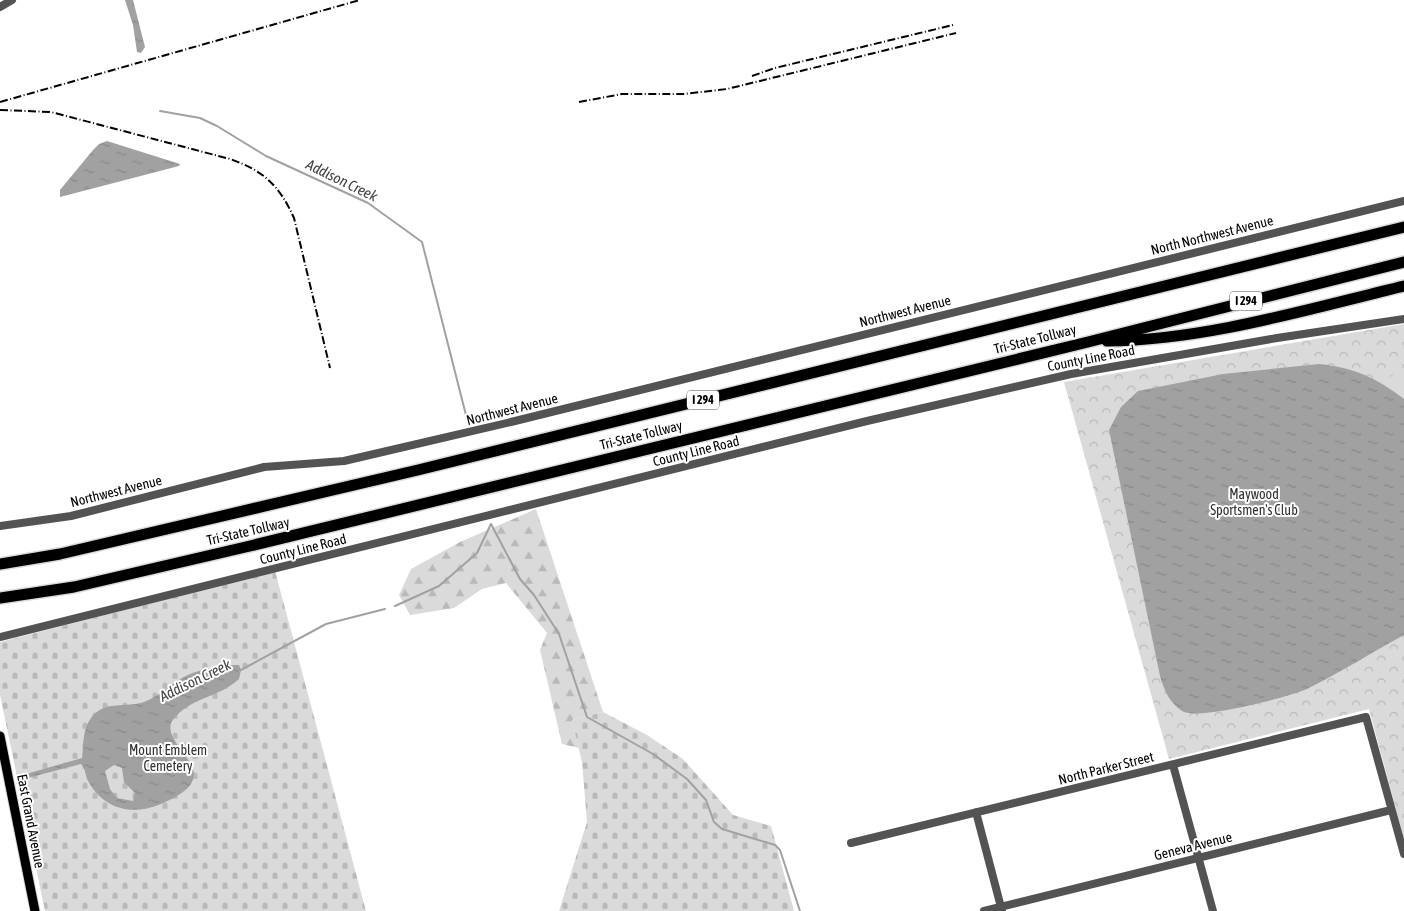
<svg xmlns="http://www.w3.org/2000/svg" width="1404" height="911" viewBox="0 0 1404 911" font-family="'Asap Condensed',sans-serif">
<style>
.forest{fill:url(#forest-firs)}
.cemetery{fill:url(#cemetery-stones)}
.park{fill:url(#park-crowns)}
.pitch{fill:#dadada}
.water{fill:url(#water-ripples);fill-rule:evenodd}
.lines{fill:none;stroke-linecap:round;stroke-linejoin:round}
.stream{stroke:#a1a1a1;stroke-width:2}
.major-casing{stroke:#dbdbdb;stroke-width:11}
.highway-casing{stroke:#dbdbdb;stroke-width:14}
.minor{stroke:#535353;stroke-width:8}
.major{stroke:#000;stroke-width:9}
.highway{stroke:#000;stroke-width:11}
.rail{stroke:#000;stroke-width:2;stroke-dasharray:8 2.5 1 2.5;stroke-linecap:butt}
.labels{text-anchor:middle;dominant-baseline:central;stroke-width:4;stroke-linejoin:round;paint-order:stroke}
.shield{fill:#fff;stroke:#4c4c4c;stroke-width:1}
.shield-label{font-size:12px;font-weight:bold;fill:#000}
.street-label{font-size:14px;fill:#000;stroke:#fff}
.park-label{font-size:14px;fill:#313131;stroke:#fff}
.water-label{font-size:15px;font-style:italic;fill:#424242;stroke:#fff}
</style>
<defs>
<pattern id="forest-firs" width="22" height="20" patternUnits="userSpaceOnUse" patternTransform="scale(1.25)"><rect width="22" height="20" fill="#dadada"/><path d="M5 1l3.5 6h-7zM16 11l3.5 6h-7z" fill="#b9b9b9"/></pattern>
<pattern id="cemetery-stones" width="16" height="16" patternUnits="userSpaceOnUse" patternTransform="scale(1.25)"><rect width="16" height="16" fill="#dadada"/><path d="M2 7V4a2 2 0 0 1 4 0v3zM10 15v-3a2 2 0 0 1 4 0v3z" fill="#b9b9b9"/></pattern>
<pattern id="park-crowns" width="20" height="18" patternUnits="userSpaceOnUse" patternTransform="scale(1.25)"><rect width="20" height="18" fill="#dadada"/><path d="M2 6a3 3 0 1 1 6 0M12 15a3 3 0 1 1 6 0" fill="none" stroke="#b9b9b9"/></pattern>
<pattern id="water-ripples" width="26" height="14" patternUnits="userSpaceOnUse" patternTransform="scale(1.25)"><rect width="26" height="14" fill="#a1a1a1"/><path d="M2 4q2-2 4 0t4 0M15 11q2-2 4 0t4 0" fill="none" stroke="#898989"/></pattern>
</defs>
<rect width="100%" height="100%" fill="#fff"/>
<path class="forest" d="M536,509L603,712L572,720L579,748L562,744L540,650L547,633L506,583L482,589L454,608L410,615L399,595L411,569L460,542Z"/>
<path class="cemetery" d="M275,571L366,911H45L0,695V642Z
M603,712L647,735L683,759L733,815L771,826L794,911H559L587,822L582,762L572,720Z"/>
<path class="park" d="M1404,324V839L1369,709L1169,759L1064,382Z"/>
<path class="pitch" d="M1404,367V399L1382,383Z"/>
<path class="water" d="M125,0H133L145,47L141,53L137,52L133,25Z
M107,141L180,164L179,166L60,197V190L93,150L99,144Z
M1319,364C1355,368 1375,377 1404,399V635C1373,652 1339,673 1307,689C1289,697 1196,721 1182,711C1169,702 1164,690 1160,676L1109,430L1121,407L1138,391L1223,374Z
M228,665H239L241,670L239,679C219,698 186,698 171,723C163,750 233,774 161,804C133,816 104,810 88,781C85,775 86,769 81,764L20,780L19,776L82,758C84,744 82,730 91,718C104,700 126,708 144,702C158,697 171,684 184,677C197,670 213,667 228,665ZM114,765L122,768L124,782L135,793L133,801L117,798L110,789L105,771Z"/>
<g class="lines">
<path class="stream" d="M160,111L200,118L217,126L266,156L368,203L422,242L468,423
M491,524L520,579L534,595L559,634L587,717L653,754L687,779L706,800L714,822L722,829L775,845L780,850L800,911
M395,606L439,586L477,553L491,524
M239,671L326,624L385,609"/>
<defs>
<path id="major" d="M0,736L35,911"/>
<path id="highway" d="M1107,341C1206,340 1308,309 1404,286
M0,564L60,554L418,470L1404,227
M0,598L74,587L250,546L1088,342L1404,262"/>
</defs>
<use href="#major" class="major-casing"/>
<use href="#highway" class="highway-casing"/>
<path class="minor" d="M0,7L12,0
M0,526L71,516L264,467L344,461L511,422L1404,201
M0,637L867,421L1071,374L1277,338L1404,319
M1173,765L1213,911
M976,812L1002,911
M851,843L1366,717L1404,854
M984,911L1391,810"/>
<use href="#major" class="major"/>
<use href="#highway" class="highway"/>
<path class="rail" d="M752,76L775,68L953,25
M0,102L360,0
M579,102L622,94H684L727,89L956,33
M0,110L51,112L230,159C264,171 279,185 294,218L330,368"/>
</g>
<g class="labels">
<g class="shield">
<rect x="1230" y="291.5" width="32" height="19" rx="4"/>
<rect x="687" y="390.5" width="32" height="19" rx="4"/>
</g>
<g class="shield-label">
<text x="1246" y="301">I 294</text>
<text x="703" y="400">I 294</text>
</g>
<g class="street-label">
<text transform="translate(1212 235) rotate(-14)">North Northwest Avenue</text>
<text transform="translate(905 311) rotate(-14)">Northwest Avenue</text>
<text transform="translate(1035 339) rotate(-14)">Tri-State Tollway</text>
<text transform="translate(1091 358) rotate(-11)">County Line Road</text>
<text transform="translate(512 409) rotate(-14)">Northwest Avenue</text>
<text transform="translate(641 435) rotate(-14)">Tri-State Tollway</text>
<text transform="translate(696 451) rotate(-14)">County Line Road</text>
<text transform="translate(116 491) rotate(-14)">Northwest Avenue</text>
<text transform="translate(248 531) rotate(-13)">Tri-State Tollway</text>
<text transform="translate(303 549) rotate(-14)">County Line Road</text>
<text transform="translate(1106 768) rotate(-14)">North Parker Street</text>
<text transform="translate(31 821) rotate(79)">East Grand Avenue</text>
<text transform="translate(1193 846) rotate(-14)">Geneva Avenue</text>
</g>
<g class="park-label">
<text x="1254" y="494">Maywood<tspan x="1254" dy="16">Sportsmen's Club</tspan></text>
<text x="168" y="750">Mount Emblem<tspan x="168" dy="16">Cemetery</tspan></text>
</g>
<g class="water-label">
<text transform="translate(342 180) rotate(26)">Addison Creek</text>
<text transform="translate(195 680) rotate(-26)">Addison Creek</text>
</g>
</g>
</svg>
